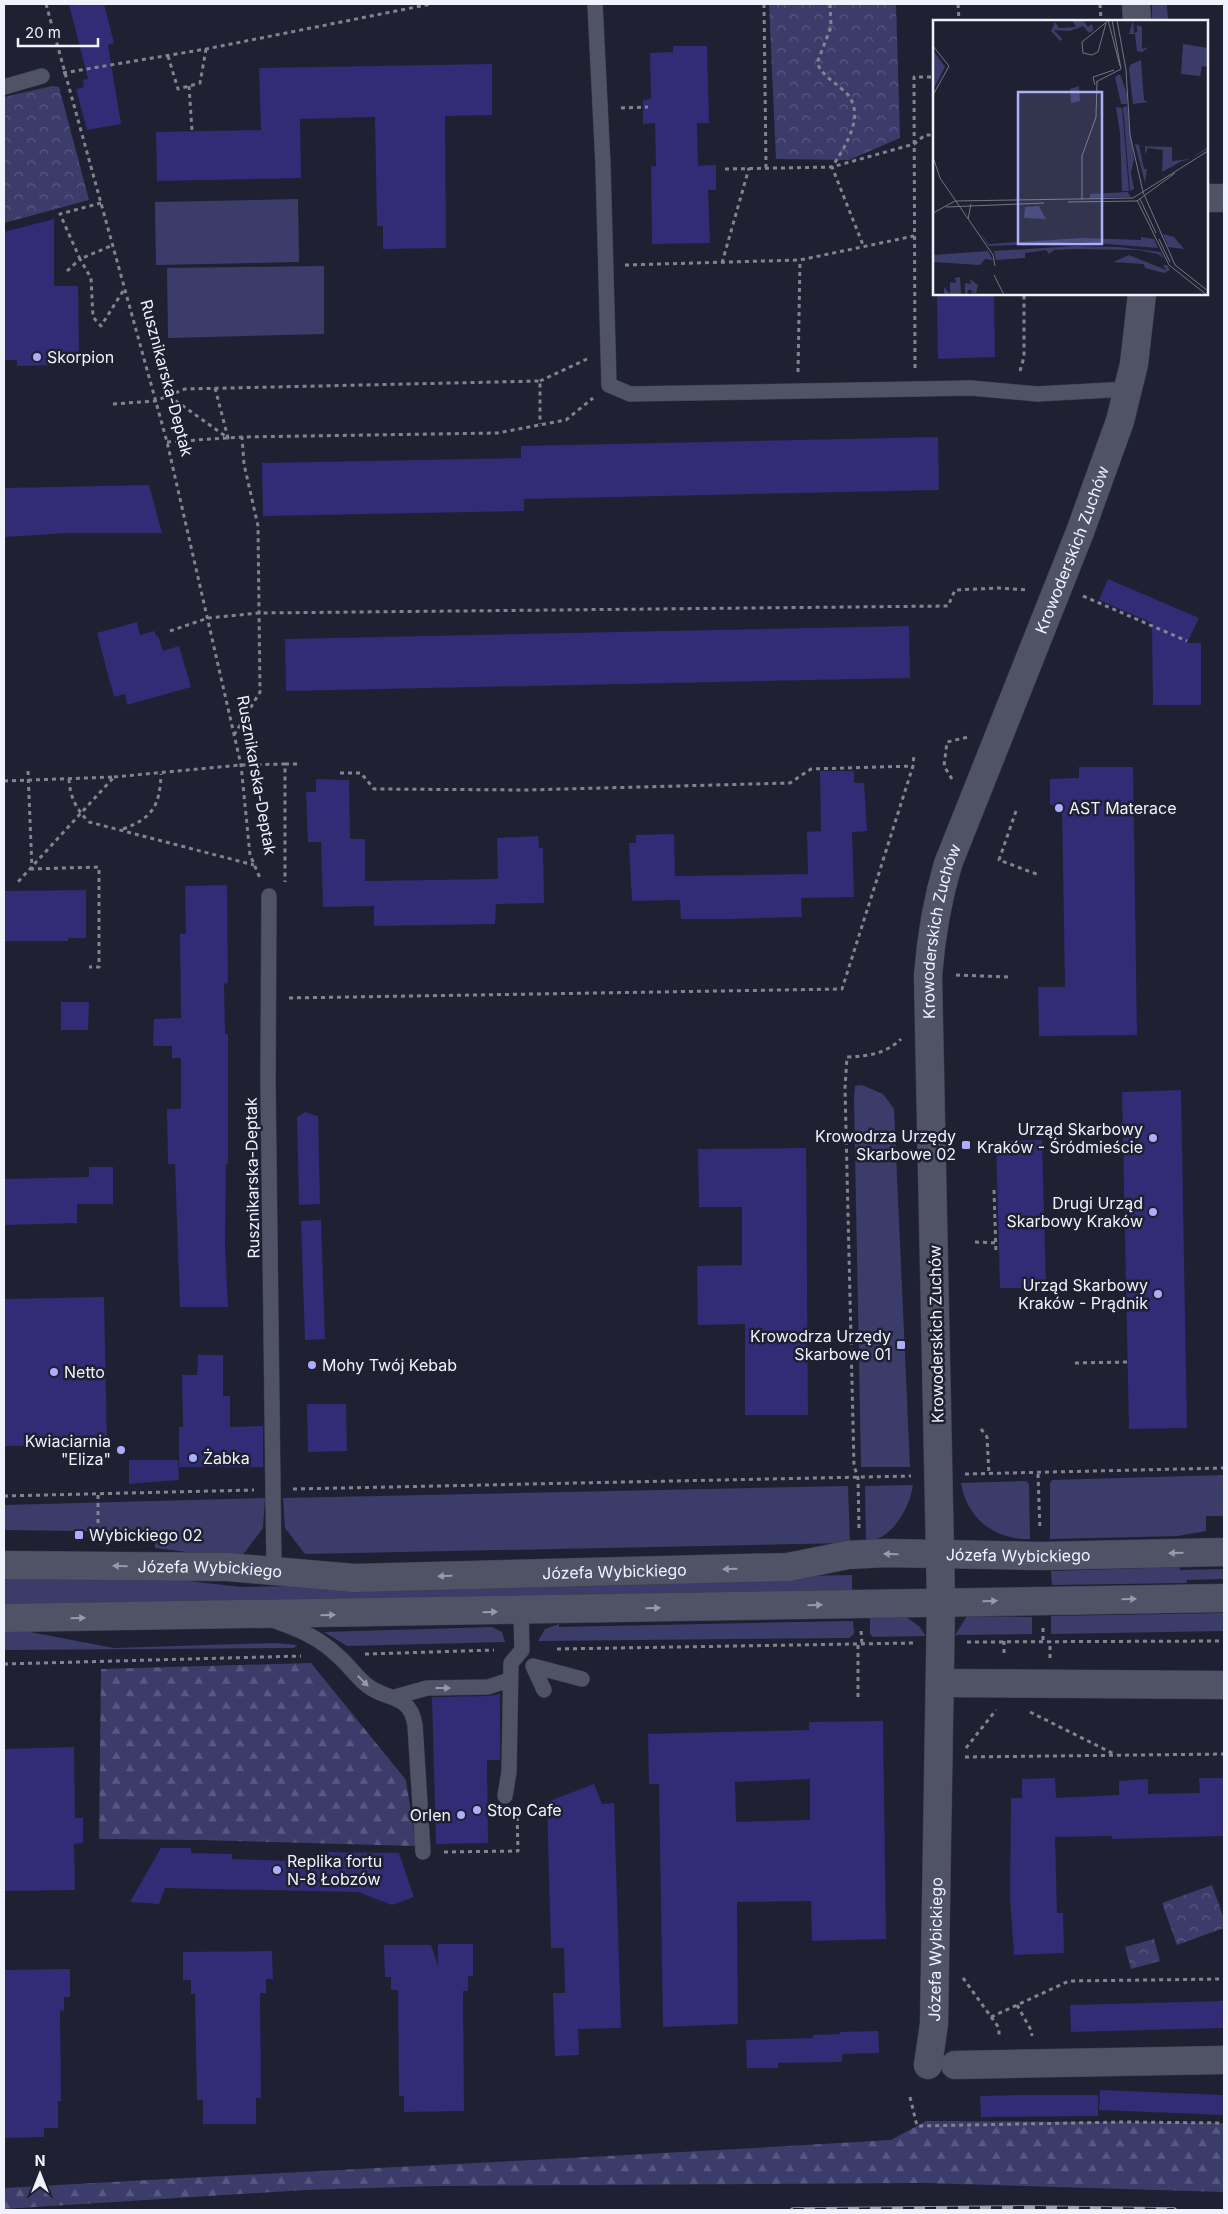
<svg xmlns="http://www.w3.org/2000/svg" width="1228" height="2214" viewBox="0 0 1228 2214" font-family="Inter,sans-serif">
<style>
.grass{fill:#3c3c6b}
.forest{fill:url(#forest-firs)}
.park{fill:url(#park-crowns)}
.building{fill:#322b76;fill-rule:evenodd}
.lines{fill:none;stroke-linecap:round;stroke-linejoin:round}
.lane-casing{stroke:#3c3c4b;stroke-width:16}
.street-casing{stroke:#3c3c4b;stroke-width:29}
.secondary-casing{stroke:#3c3c4b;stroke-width:29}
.path{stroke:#828392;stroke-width:3;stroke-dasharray:4 4;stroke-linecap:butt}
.lane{stroke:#505266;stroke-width:15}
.street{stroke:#505266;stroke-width:28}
.secondary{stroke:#505266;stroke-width:28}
.rail-casing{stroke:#a2a4b1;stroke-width:5.5}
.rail{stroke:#1f2031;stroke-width:4;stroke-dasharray:11;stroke-linecap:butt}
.oneway{fill:#989aaa}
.poi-dot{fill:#abaffb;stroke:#1f2031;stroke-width:2}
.labels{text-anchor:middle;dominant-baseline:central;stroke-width:5;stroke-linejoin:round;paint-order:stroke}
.poi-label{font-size:16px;fill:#f0f2fe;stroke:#1f2031;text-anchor:start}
.street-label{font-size:16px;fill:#f0f2fe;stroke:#1f2031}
.inset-road{fill:none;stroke:#737483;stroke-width:1}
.view{fill:#abaffb;fill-opacity:0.15;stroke:#abaffb;stroke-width:2.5}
.inset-edge{fill:none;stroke:#f0f2fe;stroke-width:2.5}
</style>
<defs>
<pattern id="forest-firs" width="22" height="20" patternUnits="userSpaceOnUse" patternTransform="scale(1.25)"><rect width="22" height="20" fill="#3c3c6b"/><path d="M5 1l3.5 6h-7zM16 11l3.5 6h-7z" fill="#585981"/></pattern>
<pattern id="park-crowns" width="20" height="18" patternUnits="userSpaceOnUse" patternTransform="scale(1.25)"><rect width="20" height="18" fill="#3c3c6b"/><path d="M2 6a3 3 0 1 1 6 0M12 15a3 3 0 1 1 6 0" fill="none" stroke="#585981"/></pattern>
</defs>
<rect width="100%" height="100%" fill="#1f2031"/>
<path class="grass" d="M1152,4H1167L1168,21H1152Z
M298,199L299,262L156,265L155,202Z
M324,266V334L168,338L167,268Z
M862,1085L883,1094L894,1109L910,1467H861L854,1097L855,1086Z
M1224,1475V1516H1206V1531L1178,1536L1050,1539V1483L1052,1480Z
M1026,1481L1029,1484L1030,1539C995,1540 967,1519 961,1483Z
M913,1485C910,1507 892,1541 866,1541L865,1486Z
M848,1486L850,1543L305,1554L285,1528L283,1498Z
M265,1498L263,1528L242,1556H219L155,1548L154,1532L4,1530V1505Z
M1179,1567L1180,1570L1224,1569V1579L1187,1580V1583L1052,1585L1051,1571Z
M4,1574L136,1575L241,1587L852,1575V1590L4,1608Z
M1224,1613V1631L1051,1634V1616Z
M967,1616L1032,1617V1634L955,1635Z
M906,1617L919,1626L926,1636L873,1637L870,1634V1618Z
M853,1621L854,1634L849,1638L538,1641L545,1629L559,1624V1627Z
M492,1627L502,1632L505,1642L347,1646L324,1632Z
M4,1631L30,1632L114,1648L276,1643L297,1645L294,1648L6,1650H4Z"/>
<path class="forest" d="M311,1663L406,1780L416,1846L200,1840L99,1839L101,1669Z
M926,2121L1224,2123V2192L924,2183L436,2186L305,2190L4,2209V2188C300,2171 596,2158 891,2140Z"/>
<path class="park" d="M769,4H896L900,138L849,160L776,159Z
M52,86L59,87L89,200L4,223V97Z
M1212,1885L1224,1919V1928L1177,1945L1162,1903Z
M1154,1939L1160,1961L1131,1969L1125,1947Z"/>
<path class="building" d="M69,4H104L114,43L108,45L121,124L87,130L76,89L84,87L83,80L88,79Z
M673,46H707L709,123H697L698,166L716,165V190H708L710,243L652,244L651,166H656L655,123L643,124V100L651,99L650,53L673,52Z
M492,64V115L445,116L446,248L383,249V226H377L375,117L300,119L301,178L157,181L156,132L261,130L259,68Z
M54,219V286H78L79,360H54V365L17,366V360H5L4,354V232Z
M937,294H994L995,357L938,359Z
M938,437L939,490L524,499V511L263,516L262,463L521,458V446Z
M149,485L162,533H70L4,537V488Z
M1108,579L1199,618L1187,643H1201V705H1153L1152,623L1099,600Z
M137,622L140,635L154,631L156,636H158L163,651L179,646L191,687L127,705L125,694L114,697L97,633Z
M909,626L910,678L286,691L285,639Z
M1079,767H1133L1137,1035L1039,1036L1038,987H1065L1062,805H1050V779L1079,778Z
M820,771H854V783H864L867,831L852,832L854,897L801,898L802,917L729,919H681L680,900L632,901L629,843H636V835L674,834L675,876L808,874L807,832L821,831Z
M316,779L349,780L350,839H365V881L498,879L497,838L538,836L539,848H543L544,903L496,904L495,924L374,926V906L323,907L321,842H308L306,792H316Z
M227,885L228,983L224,984L225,1034H228V1164H226L225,1245L228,1307H180L175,1164H168L167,1109H181V1058H172V1046H153L154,1019L181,1018L180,934H186L185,886Z
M86,890V938H68V941H4V891Z
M61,1002H89L88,1030H61Z
M1181,1090L1187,1428L1129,1429L1122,1092Z
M305,1112L318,1116L320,1204L299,1205L297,1117Z
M1042,1140L1046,1288H1000L996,1141Z
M806,1148L808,1415H745V1324L698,1325L697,1266L742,1265V1207H699L698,1149Z
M89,1167H113V1204H77V1223L4,1225V1179L89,1177Z
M321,1220L325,1339L305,1340L301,1221Z
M104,1297L107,1445L4,1446V1299Z
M198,1355H223V1396H230V1427L263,1426V1467H179V1427H183L182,1375H197Z
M307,1404H346L347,1451L308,1452Z
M129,1460H178L179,1480L129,1484Z
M500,1694V1760H487L488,1843L436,1844L432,1697L488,1696Z
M883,1721L886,1939L812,1941L811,1901L737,1902L738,2024L663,2027L659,1784H649L648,1734L809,1730V1722ZM810,1779V1820L736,1822L735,1782Z
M74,1747L75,1818H83V1843L74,1844L75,1890L4,1891V1749Z
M1055,1778L1056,1798L1119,1795V1781L1148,1779V1794L1200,1793L1199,1778H1224V1836L1112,1839V1836L1055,1837L1057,1913H1063L1064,1953L1014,1955L1010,1898L1011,1798H1022V1779Z
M594,1784L602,1804L614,1803L621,2028L578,2029L579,2055L555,2056L553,1993H565L564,1948H551L547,1802Z
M161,1848H191V1853L232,1854V1859L323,1862L324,1852L399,1853L414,1897L392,1905L358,1892L165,1888L159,1904L130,1902Z
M438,1944H473V1976H468V1991H463L464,2111L404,2112V2096H399L398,1990H391V1977H385L384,1945H431L438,1966Z
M272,1951L273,1979H266V1993H260L261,2098H256V2124H203V2100H197L195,1994H191V1980H183V1952Z
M70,1969V1997H64V2011L60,2010L61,2101H58V2128H44V2137L4,2138V1970Z
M1224,2001V2028L1071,2032L1070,2005Z
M878,2031L879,2053L842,2054V2062L778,2063V2068H747L746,2040L813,2038V2035L840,2034V2032Z
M1100,2090L1224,2095V2115L1099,2110Z
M1022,2095H1098V2116L981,2117L980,2096Z"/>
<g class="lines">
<defs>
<path id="lane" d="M595,4L603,165L609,385L630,394L971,388L1037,394L1128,389
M4,87L42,76
M269,896L268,1082L274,1571
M275,1621C298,1629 320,1638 338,1656C349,1665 357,1678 368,1686C387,1701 410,1693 415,1725L423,1852
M533,1666L582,1679
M533,1666L544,1690
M395,1697L427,1688L488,1687L509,1680
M505,1796L509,1772L511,1663L522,1650L521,1611"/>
<g id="street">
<path d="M1207,198H1224"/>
<path d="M940,1683L1224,1685"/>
<path id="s1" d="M928,2065L934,2024L941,1602"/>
<path d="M955,2065L1224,2060"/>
</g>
<g id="secondary">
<path d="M1136,4L1137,21"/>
<path id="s2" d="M4,1565L228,1567L354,1578L788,1567L848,1555L886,1553L1041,1556L1224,1552"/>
<path id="s3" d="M941,1602L928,976C931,937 937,901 948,864L1080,532L1120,421L1134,364L1142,294"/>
<path d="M4,1618L1224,1598"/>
</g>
</defs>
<use href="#lane" class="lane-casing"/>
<use href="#street" class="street-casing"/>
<use href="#secondary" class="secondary-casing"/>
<path class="path" d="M46,4L167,442L241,765L250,855L260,878
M764,4L766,168
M830,4L831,27L817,63C823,76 832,80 843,90C869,111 845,147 832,167L863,245
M958,4L959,21
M1100,4L1101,21
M168,56L178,89L200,83L206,49
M63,73L206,49L431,4
M189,86L192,131
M621,108L648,107
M725,169L832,167L914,144L925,135H934
M101,203L60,214L80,259L113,245
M722,263L749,168
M625,265L800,260L914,236
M67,271L80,259L91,278L93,317L101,326L125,288
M915,368L914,77H934
M1020,371L1024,357V294
M798,372L800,260
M540,381L587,359
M169,396L228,438L215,388
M113,404L155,401L185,389L540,381V424
M167,442L242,437L497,433L566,420L593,398
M1083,596L1187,641
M170,631L208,618L259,613L948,606L955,590L999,588L1029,590
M234,735L260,692L258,526L244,464L242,437
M285,764H301
M28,771L32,869L99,867V967H89
M340,773H361L374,789L527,790L790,783L811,769L913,766
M114,777L241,765L285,764V882
M69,779C70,797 76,809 89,822L254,865
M952,779L944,766L947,742L968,737
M4,781L114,777L17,883
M1016,811L999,860L1039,875
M123,829C153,818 160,805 161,774
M956,975L1010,977
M289,998L842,989L913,766L914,754
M994,1190L996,1254
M975,1242L999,1243
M1075,1363L1128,1362
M981,1429L987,1437L989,1474
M965,1474L1224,1468
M1038,1474L1040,1530
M293,1489L911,1476
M98,1495V1540
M4,1496L254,1490
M859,1528L858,1478L854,1466L845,1088L847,1057C869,1056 885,1054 901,1039
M1043,1628V1640
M861,1631L862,1645
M1004,1641V1656
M967,1642L1224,1641
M858,1645V1697
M557,1649L914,1643
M365,1654L494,1650
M1050,1658V1641
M4,1664L301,1656
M1030,1712L1116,1755
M966,1748L996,1710
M965,1757L1224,1754
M444,1852L518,1851L517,1812
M963,1978L999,2028V2038
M1017,2005L1031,2030L1032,2036
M991,2017L1069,1981L1224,1979
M910,2097L917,2126L1123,2122L1224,2123"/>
<use href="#lane" class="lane"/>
<use href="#street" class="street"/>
<use href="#secondary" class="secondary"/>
<defs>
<path id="rail" d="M793,2210L1030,2208L1174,2210"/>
</defs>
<use href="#rail" class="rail-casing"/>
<use href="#rail" class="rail"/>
</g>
<defs><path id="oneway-solid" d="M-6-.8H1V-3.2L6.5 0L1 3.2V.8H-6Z" transform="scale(1.25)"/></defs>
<g class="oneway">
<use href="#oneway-solid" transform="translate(1176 1553) rotate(179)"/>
<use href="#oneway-solid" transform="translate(891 1554) rotate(-179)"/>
<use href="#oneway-solid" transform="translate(120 1566) rotate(-179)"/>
<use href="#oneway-solid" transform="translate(730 1569) rotate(179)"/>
<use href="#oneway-solid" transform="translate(445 1576) rotate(179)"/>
<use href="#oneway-solid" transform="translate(1129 1599) rotate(-1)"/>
<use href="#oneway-solid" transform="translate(990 1601) rotate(-1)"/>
<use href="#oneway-solid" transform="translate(815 1605) rotate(-1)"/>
<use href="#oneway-solid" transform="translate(653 1608) rotate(-1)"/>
<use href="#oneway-solid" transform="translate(490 1612) rotate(-1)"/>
<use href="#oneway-solid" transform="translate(328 1615) rotate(-1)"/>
<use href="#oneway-solid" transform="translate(78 1618) rotate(-1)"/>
<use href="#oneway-solid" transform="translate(363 1681) rotate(45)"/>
<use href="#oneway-solid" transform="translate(443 1688)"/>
</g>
<g class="poi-dot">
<circle cx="37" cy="357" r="5"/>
<circle cx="1059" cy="808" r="5"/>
<circle cx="1153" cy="1138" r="5"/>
<rect x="961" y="1140" width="10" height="10" rx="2.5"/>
<circle cx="1153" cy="1212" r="5"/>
<circle cx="1158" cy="1294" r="5"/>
<rect x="896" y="1340" width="10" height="10" rx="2.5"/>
<circle cx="312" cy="1365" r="5"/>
<circle cx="54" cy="1372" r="5"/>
<circle cx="121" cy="1450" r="5"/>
<circle cx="193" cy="1458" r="5"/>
<rect x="74" y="1530" width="10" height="10" rx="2.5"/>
<circle cx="477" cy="1810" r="5"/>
<circle cx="461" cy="1815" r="5"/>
<circle cx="277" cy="1870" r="5"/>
</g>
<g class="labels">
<g class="poi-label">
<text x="47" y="357">Skorpion</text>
<text x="1069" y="808">AST Materace</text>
<text x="1143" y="1129" text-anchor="end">Urząd Skarbowy<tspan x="1143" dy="18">Kraków - Śródmieście</tspan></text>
<text x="956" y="1136" text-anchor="end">Krowodrza Urzędy<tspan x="956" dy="18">Skarbowe 02</tspan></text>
<text x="1143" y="1203" text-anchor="end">Drugi Urząd<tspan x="1143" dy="18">Skarbowy Kraków</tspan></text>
<text x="1148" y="1285" text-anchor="end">Urząd Skarbowy<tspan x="1148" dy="18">Kraków - Prądnik</tspan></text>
<text x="891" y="1336" text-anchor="end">Krowodrza Urzędy<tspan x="891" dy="18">Skarbowe 01</tspan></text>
<text x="322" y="1365">Mohy Twój Kebab</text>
<text x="64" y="1372">Netto</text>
<text x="111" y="1441" text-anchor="end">Kwiaciarnia<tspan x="111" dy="18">"Eliza"</tspan></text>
<text x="203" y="1458">Żabka</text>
<text x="89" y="1535">Wybickiego 02</text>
<text x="487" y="1810">Stop Cafe</text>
<text x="451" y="1815" text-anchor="end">Orlen</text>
<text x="287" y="1861">Replika fortu<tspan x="287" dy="18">N-8 Łobzów</tspan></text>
</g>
<g class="street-label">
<text transform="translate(167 378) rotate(75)">Rusznikarska-Deptak</text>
<text stroke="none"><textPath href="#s3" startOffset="1078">Krowoderskich Zuchów</textPath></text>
<text transform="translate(257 775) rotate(80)">Rusznikarska-Deptak</text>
<text stroke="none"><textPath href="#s3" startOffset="672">Krowoderskich Zuchów</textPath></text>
<text transform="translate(252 1178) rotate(-91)">Rusznikarska-Deptak</text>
<text transform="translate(936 1334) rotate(-91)">Krowoderskich Zuchów</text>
<text stroke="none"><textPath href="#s2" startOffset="1016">Józefa Wybickiego</textPath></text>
<text stroke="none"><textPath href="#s2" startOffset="206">Józefa Wybickiego</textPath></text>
<text stroke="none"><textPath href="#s2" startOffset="611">Józefa Wybickiego</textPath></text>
<text stroke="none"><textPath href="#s1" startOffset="116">Józefa Wybickiego</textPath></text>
</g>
</g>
<g transform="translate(933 20)">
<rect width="275" height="275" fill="#1f2031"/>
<path d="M139,0H150L155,7L159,4L160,8L170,3L159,9L151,6L161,10L156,13L150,6L137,11L121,10L129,19L127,21L118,11L122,2L126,8L143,7ZM200,0L201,13L204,12V5L209,7V29L216,27L209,32L204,31L202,14H196ZM250,24L275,28V47L269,46L267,56L248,54ZM208,40L211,80L215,82L200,84L196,49L197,45ZM187,54L194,74V84H188L182,57ZM183,87L189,88L196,171H189L187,113ZM205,126L239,127V141L257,139L275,127V129L255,140L249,141L229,152L230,130L215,128L212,134V126ZM195,172L197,177L157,178V174ZM196,235L233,250L230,245H234L237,250L231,253L212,248L211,244L180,242ZM27,257L28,274H32V263L38,264L37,259L45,265L43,274L46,275H42L41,271L39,275V270H35L34,275H11V267L17,274V262L23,263L22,258Z" fill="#3c3c6b"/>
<path d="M194,86L201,139L198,153L201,169L197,171L190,87ZM202,124L206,125L211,149H214L212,163ZM106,186L113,199L91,198L92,187ZM45,211L56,224L148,218L208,220V217L221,219L225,228L148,222L56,226ZM230,214L241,217L251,229L235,227ZM142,226L185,227L227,232L231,239L225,234L205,230L142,229L121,230L116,234L113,230L92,233V238L63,240L61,231ZM55,231L60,240L52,239L47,245L0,242V235Z" fill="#3c3c6b"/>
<path d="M0,30L12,47L0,70ZM146,66L147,81L138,83L137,69Z" fill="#3c3c6b"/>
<path class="inset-road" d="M175,0L187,46M184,0L193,50L197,115L210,172L242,245L275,271M173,3L165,32L159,35L150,33L149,22L176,0M0,26L16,46L0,75M163,62L188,49L179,0M162,65L160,57L181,50M0,137L7,158L60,235L62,246M207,179L223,213M149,180V136L163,97L164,62M204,180L236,245L274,275M135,182L204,181L242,153M13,187L111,183M0,193L22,181L200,178L275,131M35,199L38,184M226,219L237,242M61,255L71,275"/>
<path class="view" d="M85,72H169V224H85Z"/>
<rect width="275" height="275" class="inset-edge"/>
</g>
<rect width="1228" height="2214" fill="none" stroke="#f0f2fe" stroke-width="10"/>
<g transform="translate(40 2174)" stroke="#1f2031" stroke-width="4" paint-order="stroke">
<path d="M0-4L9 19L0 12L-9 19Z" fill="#f0f2fe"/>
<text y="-8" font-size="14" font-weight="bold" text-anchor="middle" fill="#f0f2fe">N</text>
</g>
<path d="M18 38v8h80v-8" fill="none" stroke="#f0f2fe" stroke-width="2.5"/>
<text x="25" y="38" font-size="15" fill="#f0f2fe" stroke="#1f2031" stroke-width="4" paint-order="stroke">20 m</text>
</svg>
